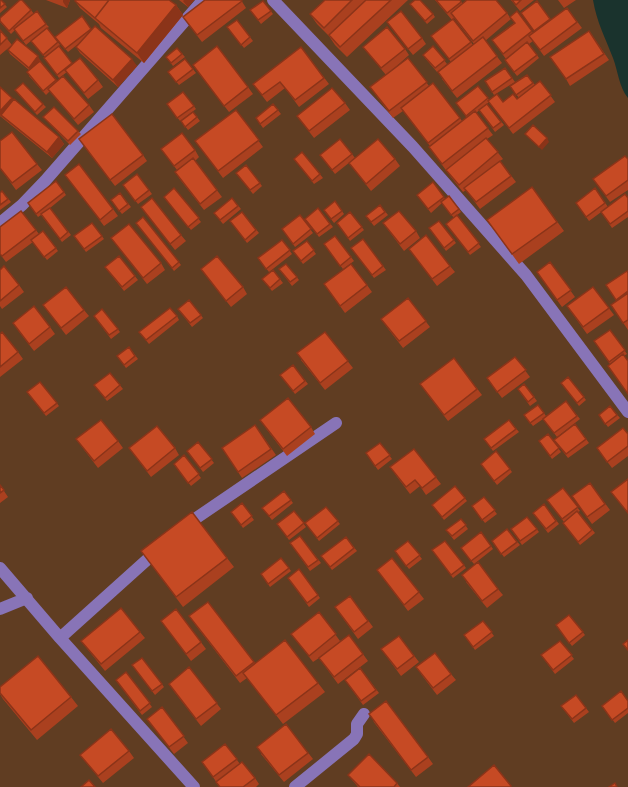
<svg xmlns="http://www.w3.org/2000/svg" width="628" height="787" viewBox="0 0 628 787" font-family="'Varela Round',sans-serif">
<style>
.water{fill:#1a332d}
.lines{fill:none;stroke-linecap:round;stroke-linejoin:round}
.minor{stroke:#8874b7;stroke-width:12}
.wall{fill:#aa401f}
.shaded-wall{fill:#8b3419}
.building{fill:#c64a24;stroke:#8b3419;stroke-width:1.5}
</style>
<rect width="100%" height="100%" fill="#603d22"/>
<path class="water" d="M593,0H628V98C619,87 618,71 613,58C605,37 597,23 593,0Z"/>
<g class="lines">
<path class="minor" d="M273,0L413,147L526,275L628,412
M0,223L22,205L45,181L203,0
M183,527L336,423
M0,568L60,638L194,787
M0,609L27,598
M60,638L159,549
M295,787L354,739L357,734V724L364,714"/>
</g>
<path class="wall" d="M0,0H1L7,7L0,13Z
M46,0H70L67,8Z
M179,0H194L188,7Z
M241,0L246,8L202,42L188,24Z
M325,0H408L347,57L335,45L329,36L317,24L310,14Z
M435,0H460L463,4L507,13L511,19L485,41L502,63L457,98L442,79L451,62L436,43L453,19L473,45L474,44L454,18L452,20Z
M511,0H534L520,11Z
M558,0H576L564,8Z
M75,1L176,5L183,15L144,63L101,28L99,24L80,8Z
M263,1L273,14L261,24L250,10Z
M537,1L551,20L567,8L582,28L544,56L533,41L529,44L539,58L517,76L507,63L506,59L492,40L514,23L517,11L533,33L535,32L521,13Z
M410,4L433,14L435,17L427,24Z
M31,10L34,14L46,24L49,27L47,28L60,45L57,48L72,64L98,80L103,87L88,99L67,72L59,78L45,57L34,45L45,29L26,45L15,30L11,34L0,22Z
M237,20L253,41L244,48L227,27Z
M92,29L137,66L118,87L80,53L76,47L78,44L68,52L55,37Z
M392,29L422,38L426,44L413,55Z
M0,30L12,45L0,55Z
M589,31L609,60L570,86L566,79Z
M433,46L447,64L437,72L425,58Z
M301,47L329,84L299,107L285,88L267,102L253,84Z
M363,47L405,49L409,55L390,72L408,58L429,86L433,83L462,121L467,118L456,103L478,86L489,100L503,102L519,98L510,86L527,75L535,85L540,81L555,102L513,134L489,102L476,113L493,135L487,139L503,159L500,161L516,182L480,209L466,190L463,192L451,177L434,154L430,146L403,111L393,118L375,94L386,75Z
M177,48L185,57L173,66L166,57Z
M8,50L40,60V61L57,81L89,105L94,112L78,125L50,91L46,95L29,76V70L10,54Z
M185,59L196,73L179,85L168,72Z
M505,68L515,82L494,95L485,81Z
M197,71L248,87L253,94L229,112Z
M0,87L13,100L59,137L64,144L52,158L0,116Z
M15,90L43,104L46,107L37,115Z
M183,92L196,109L180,121L167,104Z
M345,103L350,110L314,138L297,116Z
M273,104L281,114L263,128L256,118Z
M487,104L504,125L495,132L479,110Z
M236,110L263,147L223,178L195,141Z
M193,112L200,121L188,130L181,121Z
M43,117L78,131L81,134L70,145Z
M84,146L143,155L147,161L115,186Z
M161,149L195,150L199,157L195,161L222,197L204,210L179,178L177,170Z
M302,152L323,178L314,184L294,159Z
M352,154L355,158L335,174L320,155Z
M395,159L400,166L371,191L349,163Z
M628,159V190L610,202L593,179Z
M37,164L42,170L16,190L0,168Z
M246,165L262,186L253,194L236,173Z
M137,174L152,194L138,204L123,185Z
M56,181L66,195L50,208L71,235L62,242L41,215L38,217L28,203Z
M70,181L113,209L118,216L104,226Z
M433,182L445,199L449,196L461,212L457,215L481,247L470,255L446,224L454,218L442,203L431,213L417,195Z
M532,187L564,231L519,264L487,220Z
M174,188L201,222L191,230L164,197Z
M595,188L608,207L589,221L576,203Z
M2,191L11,202L0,210V193Z
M120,193L131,207L122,214L111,200Z
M232,198L241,209L223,224L214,213Z
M628,198V217L612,228L601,212Z
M335,201L344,214L334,223L324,210Z
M380,205L388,215L374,226L366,216Z
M141,207L181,235L186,241L175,250Z
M318,208L333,227L319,237L305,219Z
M21,211L39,234L43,231L58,251L47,260L33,242L6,262L0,254Z
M242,212L259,233L247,243L230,221Z
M350,212L364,230L350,241L337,223Z
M300,215L313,233L295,247L282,229Z
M143,217L181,265L174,271L136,223Z
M439,221L456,243L446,251L429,228Z
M92,223L104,239L86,252L74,236Z
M383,223L416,231L420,238L404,251Z
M335,236L354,261L343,269L324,244Z
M111,238L161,263L165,270L147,284Z
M363,239L386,270L374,278L351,248Z
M282,240L292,254L269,272L258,258Z
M307,241L316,254L303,264L293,251Z
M409,249L450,266L455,272L437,286Z
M119,256L138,280L124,291L105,267Z
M550,262L575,297L562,307L537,272Z
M286,264L299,280L292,286L279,269Z
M201,269L243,287L247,294L231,307Z
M0,270L19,285L24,292L2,309L0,306Z
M273,270L283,283L272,291L262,279Z
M628,273V330L611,305L617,301L606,285Z
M324,284L367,285L372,292L345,313Z
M593,287L614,315L587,334L567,306Z
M408,298L430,327L403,348L386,326Z
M189,300L203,318L192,327L178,309Z
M43,305L84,310L89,316L66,335Z
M102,309L120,332L111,339L94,316Z
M177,316L179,320L149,344L139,332Z
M50,327L55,334L34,351L17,329Z
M610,330L627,354L610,364L594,341Z
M325,332L353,368L325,390L301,360Z
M0,334L18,352L23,359L0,377Z
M129,347L138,359L126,368L117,356Z
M515,357L530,377L502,398L487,378Z
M454,358L482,395L448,421L425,391Z
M293,365L308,384L295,394L280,375Z
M110,373L123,389L107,401L94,385Z
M568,377L586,400L579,406L561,383Z
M40,382L59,406L46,416L27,392Z
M524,384L537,401L530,406L518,389Z
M566,401L580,419L557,437L543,419L533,426L524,415L538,405L546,416Z
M610,406L620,418L608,427L599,415Z
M509,420L519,432L493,451L484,439Z
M575,424L589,443L568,458L554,440Z
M255,425L276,455L242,478L222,448Z
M265,427H311L315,434L287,456Z
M548,434L561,452L552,459L539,441Z
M628,434V456L612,468L597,448Z
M76,439L118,441L123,448L98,468Z
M198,442L214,463L203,472L187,451Z
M380,443L392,459L378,470L366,453Z
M129,448H175L179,455L151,477Z
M414,449L441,484L426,495L420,486L410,494L395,474Z
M496,451L512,472L497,485L481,464Z
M184,455L201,478L191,486L174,464Z
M590,483L610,510L592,524L572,496Z
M0,485L8,497L0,503Z
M455,486L467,501L444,520L432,505Z
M563,488L580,511L578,512L595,533L580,545L565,526L564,522L547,500Z
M284,491L293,503L272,520L262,508Z
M484,497L497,514L485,523L472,506Z
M242,503L254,520L243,528L231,512Z
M544,504L559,524L548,533L533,513Z
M326,507L340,524L319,541L305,523Z
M294,511L306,527L289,540L277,524Z
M527,517L539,532L522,545L511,529Z
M461,519L468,529L454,540L446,530Z
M507,529L520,545L504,557L492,541Z
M481,532L493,549L474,564L461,548Z
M300,536L321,563L310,571L290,543Z
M346,537L357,551L332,570L321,556Z
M408,541L422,559L409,569L395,551Z
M445,541L466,568L453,578L432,550Z
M141,551L227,558L234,567L183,607Z
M281,558L291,571L270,587L261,574Z
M392,558L424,599L408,611L377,570Z
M299,569L320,598L309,607L288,578Z
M466,582L498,589L503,595L487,608Z
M350,596L373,627L358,639L335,607Z
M208,602L255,663L318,683L325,692L283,724L247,678L240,683L194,623Z
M176,609L206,649L191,661L161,621Z
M319,612L340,641L349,635L368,661L338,684L319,658L313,662L296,640Z
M569,615L585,635L572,646L556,625Z
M483,621L494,636L475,650L464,635Z
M140,632L145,638L105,671L81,641Z
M399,636L419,662L401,676L381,649Z
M560,641L574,659L555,674L541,655Z
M142,658L164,687L155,695L132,665Z
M189,667L221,709L201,726L173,690Z
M360,668L379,693L363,705L345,680Z
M126,672L152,707L142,715L116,680Z
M421,674H451L456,680L437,695Z
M0,687L71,697L78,706L37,740L3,699L0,694Z
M576,695L589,712L574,723L561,706Z
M628,701V713L615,723L602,706Z
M162,707L188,743L174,754L152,725Z
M373,721L428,757L433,764L416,777Z
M286,724L313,759L284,782L261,754Z
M225,744L240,764L255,778L259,784L256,787H220L202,762Z
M129,751L134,758L103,783L80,755Z
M348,775L397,783L400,787H358Z"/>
<path class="shaded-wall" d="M63,0H70L67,8L63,2Z
M184,0H194L188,7L183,1Z
M176,5L183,15L144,63L137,53Z
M38,56L40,60L31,72L29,68Z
M132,59L137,66L118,87L113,80Z
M12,98L16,105L1,115L3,119L0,114V111Z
M59,137L64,144L52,158L47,152Z
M547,138L549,142L542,150L539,147Z"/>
<path class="building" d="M0,0H1L5,4L0,8Z
M20,0H22L31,10L9,31L0,21V18Z
M76,0H109L95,18L75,1Z
M109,0H169L176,5L137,53L95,18Z
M205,0H241L242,1L197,35L183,17Z
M325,0H352L324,28L310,14Z
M366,0H391L340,47L329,35Z
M415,0H420L433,14L425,21L410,4Z
M436,0H460L461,2L447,13Z
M467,0H496L507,13L473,41L451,13Z
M512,0H521L516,5Z
M263,1L271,11L258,20L250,10Z
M537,1L550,19L534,31L521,13Z
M567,8L577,22L540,50L529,36Z
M37,11L46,24L23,41L14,29Z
M401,11L422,38L408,49L387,22Z
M517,11L532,31L503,54L492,40L515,23L510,17Z
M82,16L91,29L65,49L55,37Z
M453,19L471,42L449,59L431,36Z
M237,20L250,37L241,45L227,27Z
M95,26L132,59L113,80L76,47Z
M387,27L405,49L381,68L363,47Z
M47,28L58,42L43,55L31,41Z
M0,30L7,38L0,45Z
M589,31L604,54L566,79L550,57Z
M483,37L497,56L452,91L438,72Z
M17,39L38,56L29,68L8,50Z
M527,42L537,55L514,72L505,60Z
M59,46L72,63L57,75L44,58Z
M217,46L248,87L224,106L193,65Z
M433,46L445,60L435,68L423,55Z
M301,47L324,78L295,100L280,82L262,95L253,84Z
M177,48L182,54L171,63L166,57Z
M80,58L98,80L84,93L65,70Z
M408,58L427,82L389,111L370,87Z
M185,59L193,69L176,82L168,72Z
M40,61L56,80L43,91L27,72Z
M505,68L512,78L492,92L485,81Z
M527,75L533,83L516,95L510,86Z
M63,76L89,105L74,119L48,89Z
M540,81L551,95L509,128L488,101L497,94L503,102L513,94L517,99Z
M23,83L43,104L35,112L15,90Z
M433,83L460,118L428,143L401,108Z
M478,86L488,98L466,116L456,103Z
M0,87L12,98L0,111Z
M332,88L345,103L309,131L297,116Z
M183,92L194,106L177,118L167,104Z
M14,99L59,137L47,152L1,115Z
M273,104L278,110L260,124L256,118Z
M487,104L501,122L493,128L479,110Z
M54,107L78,131L68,141L43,117Z
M236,110L259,140L218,171L195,141Z
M475,111L488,128L442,164L429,147Z
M193,112L197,117L185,127L181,121Z
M112,114L143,155L110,180L79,139Z
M533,125L547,138L539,147L525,134Z
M12,132L37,164L12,183L0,168V141Z
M182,133L195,150L174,166L161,149Z
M486,138L498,152L459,185L446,170Z
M340,139L352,154L332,170L320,155Z
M378,139L395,159L366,184L349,163Z
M302,152L320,174L312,181L294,159Z
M625,156L628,159V180L606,196L593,179Z
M193,158L217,190L200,204L175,172Z
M500,161L511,176L476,202L464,188Z
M79,164L113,209L100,220L65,175Z
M246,165L260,183L250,190L236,173Z
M137,174L149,190L135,201L123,185Z
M56,181L64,192L36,214L28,203Z
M433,182L444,197L428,209L417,195Z
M532,187L557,222L512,254L487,220Z
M174,188L199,218L188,227L164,197Z
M595,188L605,203L586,217L576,203Z
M2,191L8,199L0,205V193Z
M120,193L128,204L119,211L111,200Z
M625,194L628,198V211L610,224L601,212Z
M449,196L459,209L451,215L441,202Z
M152,198L181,235L170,244L141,207Z
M232,198L238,206L220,220L214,213Z
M335,201L342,211L331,219L324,210Z
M380,205L385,212L371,222L366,216Z
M50,208L68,232L60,239L41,214Z
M318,208L330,224L317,234L305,219Z
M21,211L36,230L2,256L0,254V227Z
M399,211L416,231L400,244L383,223Z
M242,212L256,230L245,240L230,221Z
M350,212L362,227L348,238L337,223Z
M300,215L311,229L293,244L282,229Z
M457,215L479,243L468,252L446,224Z
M143,217L179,262L172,268L136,223Z
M439,221L454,240L444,248L429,228Z
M92,223L102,236L84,249L74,236Z
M129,224L161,263L143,278L111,238Z
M43,231L56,248L44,257L31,240Z
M426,235L450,266L432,279L409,249Z
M335,236L351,257L340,266L324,244Z
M363,239L383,266L372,275L351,248Z
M282,240L290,250L266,269L258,258Z
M307,241L314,250L301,261L293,251Z
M119,256L135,276L122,287L105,267Z
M217,256L243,287L226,301L201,269Z
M550,262L571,290L557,300L537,272Z
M286,264L297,277L290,282L279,269Z
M351,264L367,285L340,306L324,284Z
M4,266L19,285L0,301V270Z
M273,270L280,279L270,288L262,279Z
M627,271L628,273V291L616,300L606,285Z
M66,287L84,310L61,328L43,305Z
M593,287L609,308L583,327L567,306Z
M628,293V320L623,323L611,305Z
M408,298L426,321L399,341L381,319Z
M189,300L201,315L190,323L178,309Z
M34,306L50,327L29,344L13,323Z
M170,308L177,316L146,340L139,332Z
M102,309L118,329L109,335L94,316Z
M610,330L625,350L609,362L594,341Z
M2,332L18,352L0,367V334Z
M325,332L348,361L320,383L297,353Z
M129,347L135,356L124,365L117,356Z
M623,354L628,361V394L608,366Z
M515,357L526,370L497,392L487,378Z
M454,358L477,389L444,415L420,384Z
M293,365L305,381L293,391L280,375Z
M110,373L120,385L105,398L94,385Z
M568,377L584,397L577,403L561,383Z
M40,382L57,403L44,413L27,392Z
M524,384L534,397L528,402L518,389Z
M288,398L311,427L283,449L260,420Z
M566,401L577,416L554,433L543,419Z
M538,405L544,413L530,423L524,415Z
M610,406L617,415L605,424L599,415Z
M101,420L118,441L94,461L76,439Z
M509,420L516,429L491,448L484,439Z
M575,424L586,439L566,454L554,440Z
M255,425L271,449L238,472L222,448Z
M157,426L175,448L147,471L129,448Z
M623,428L628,434V446L607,462L597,448Z
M548,434L559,448L550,456L539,441Z
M198,442L212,459L200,468L187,451Z
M380,443L390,455L375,466L366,453Z
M414,449L436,477L422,488L415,480L406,487L390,467Z
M496,451L510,469L494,481L481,464Z
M184,455L199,474L188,483L174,464Z
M628,479V513L611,492Z
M590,483L605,504L587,517L572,496Z
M0,485L4,490L0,493Z
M455,486L465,498L442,517L432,505Z
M563,488L578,507L562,519L547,500Z
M284,491L291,500L269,516L262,508Z
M484,497L495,510L482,520L472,506Z
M242,503L252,516L241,525L231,512Z
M544,504L556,521L546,529L533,513Z
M326,507L338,521L317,538L305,523Z
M294,511L304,523L287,537L277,524Z
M577,511L592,530L578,542L563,523Z
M192,512L227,558L176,597L141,551Z
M527,517L537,529L520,541L511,529Z
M461,519L466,525L452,536L446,530Z
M507,529L517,542L501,554L492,541Z
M481,532L491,546L471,561L461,548Z
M300,536L318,560L308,567L290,543Z
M346,537L354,548L330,567L321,556Z
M408,541L420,555L406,566L395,551Z
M445,541L464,565L451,575L432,550Z
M281,558L289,568L268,584L261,574Z
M392,558L419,592L404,605L377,570Z
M478,562L498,589L482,601L462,575Z
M299,569L318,595L307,603L288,578Z
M350,596L368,621L354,632L335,607Z
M208,602L254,662L236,676L189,616Z
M121,608L140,632L101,664L81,641Z
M176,609L201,642L186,654L161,621Z
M319,612L336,634L309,656L291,634Z
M569,615L583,632L569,643L556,625Z
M483,621L492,632L473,647L464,635Z
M349,635L363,654L334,677L319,658Z
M399,636L414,656L397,669L381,649Z
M285,640L318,683L276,715L243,673Z
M628,640V650L623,644Z
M560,641L572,655L553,670L541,655Z
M435,653L451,674L433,688L416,667Z
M38,656L71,697L31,730L0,693V687Z
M142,658L162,684L152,691L132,665Z
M189,667L217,703L196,719L169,684Z
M360,668L376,690L361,701L345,680Z
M126,672L150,703L140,711L116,680Z
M621,691L628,701V708L612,720L602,706Z
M576,695L586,708L572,719L561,706Z
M386,701L428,757L411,770L369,714Z
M162,707L184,736L169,747L147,719Z
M286,724L308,753L279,775L257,747Z
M111,729L129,751L98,776L80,755Z
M225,744L237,759L213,777L202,762Z
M369,754L397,783L394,787H360L348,775Z
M242,762L255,778L243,787H220L216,782Z
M494,765L511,786L510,787H468Z
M89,780L95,787H81Z
M615,783L617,787H609Z"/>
</svg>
